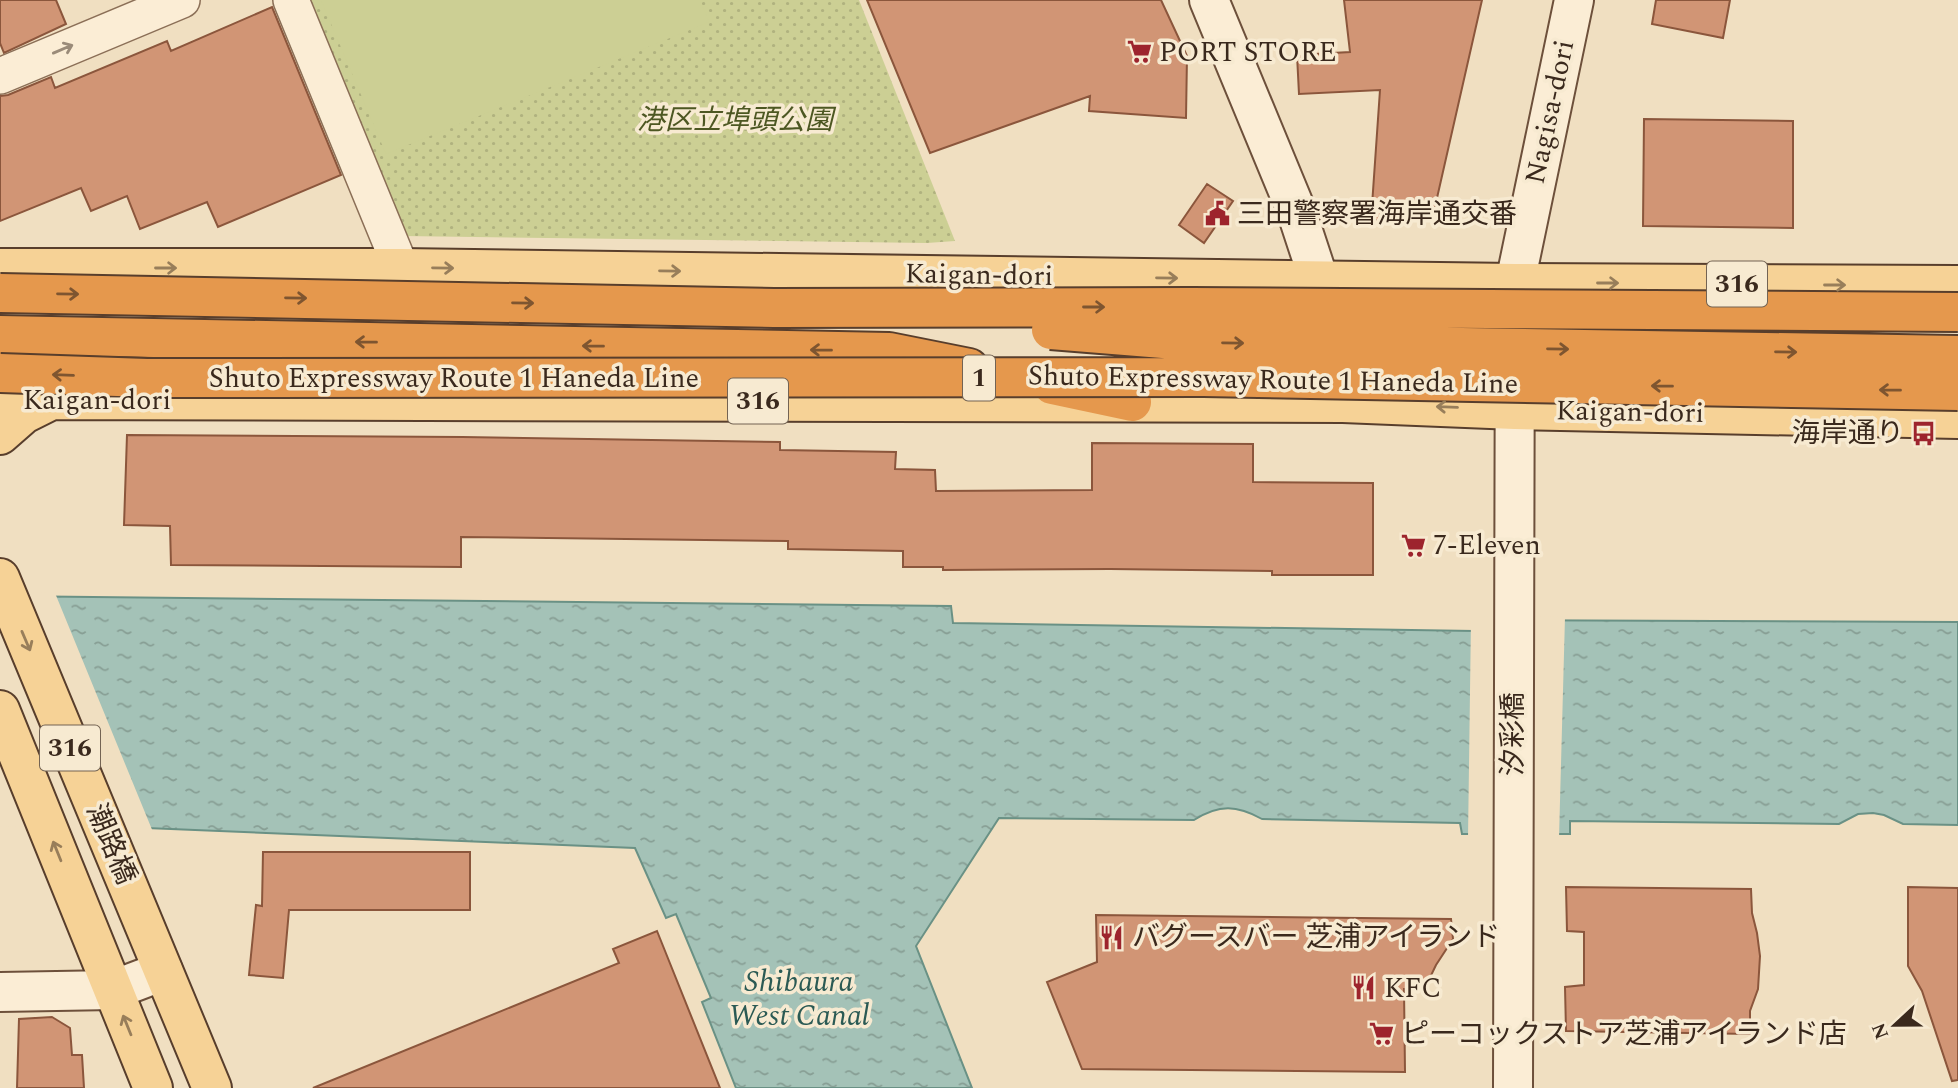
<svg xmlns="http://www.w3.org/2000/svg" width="1958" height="1088" viewBox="0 0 1958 1088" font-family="Spectral,'Noto Sans JP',serif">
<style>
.park{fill:url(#park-dots)}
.garden{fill:#cccf94}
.water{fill:url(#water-ripples);stroke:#6a9185;stroke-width:2}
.pier{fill:#f0dfc1}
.building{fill:#d19575;stroke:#8b563c;stroke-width:2}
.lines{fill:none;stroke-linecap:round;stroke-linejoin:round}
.street-casing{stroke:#8b6f57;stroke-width:38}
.secondary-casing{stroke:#6d503b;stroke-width:42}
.primary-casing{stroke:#583e2c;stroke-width:42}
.highway-casing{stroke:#583e2c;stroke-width:42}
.street{stroke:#fbedd5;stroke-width:35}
.secondary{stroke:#fbedd5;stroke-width:38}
.primary{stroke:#f6d296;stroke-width:38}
.highway{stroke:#e5984d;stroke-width:38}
.highway-bridge-casing{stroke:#583e2c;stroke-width:42;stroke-linecap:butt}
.highway-bridge{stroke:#e5984d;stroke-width:38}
.oneway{stroke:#9a8b79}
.oneway2{stroke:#987e5a}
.oneway3{stroke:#7e5530}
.labels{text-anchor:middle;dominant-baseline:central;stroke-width:7;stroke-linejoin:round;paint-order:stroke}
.shield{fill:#f7ead1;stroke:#736353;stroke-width:2}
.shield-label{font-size:26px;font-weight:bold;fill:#3a291d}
.poi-label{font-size:28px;fill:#3a291d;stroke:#f7ead1;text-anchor:start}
.street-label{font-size:28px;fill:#3a291d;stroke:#f7ead1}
.park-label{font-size:28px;font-style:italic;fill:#4d5722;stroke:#f7ead1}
.water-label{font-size:30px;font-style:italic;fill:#2b5a54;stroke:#f7ead1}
</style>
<defs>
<pattern id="park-dots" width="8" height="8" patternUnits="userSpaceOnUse" patternTransform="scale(1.75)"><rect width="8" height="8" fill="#cccf94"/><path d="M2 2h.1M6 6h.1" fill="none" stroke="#b0b27f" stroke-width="1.8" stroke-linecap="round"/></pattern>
<pattern id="water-ripples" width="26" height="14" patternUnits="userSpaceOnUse" patternTransform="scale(1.75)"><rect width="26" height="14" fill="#a4c2b7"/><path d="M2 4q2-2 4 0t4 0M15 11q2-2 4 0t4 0" fill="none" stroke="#879e94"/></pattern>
</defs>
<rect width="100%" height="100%" fill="#f0dfc1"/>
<path class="park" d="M305,0H859L955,241L927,243L402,236Z"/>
<path class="garden" d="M321,0H700L709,22L386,154Z"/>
<path class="water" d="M0,596L951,606L953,623L1474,631V620L1958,622V825L1903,824L1884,815L1873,813L1858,814L1839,824L1570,821V834H1462L1460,823L1262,819C1237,805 1219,804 1194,820L999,818L916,946L972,1088H736L702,1002L711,998L676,914L666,918L635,848L0,822Z"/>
<path class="pier" d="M0,592L55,593L153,832L0,826Z
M1474,616L1565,617L1559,838H1468L1471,619Z"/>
<path class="building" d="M0,0H56L66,24L4,53L0,43Z
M867,0H1161L1187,56L1186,118L1089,111L1090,96L930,153Z
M1344,0H1482L1432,220H1371L1380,90L1299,94L1297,55L1350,52Z
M1656,0H1730L1723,38L1652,24Z
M272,7L341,175L218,227L207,202L140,229L127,196L91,211L81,188L0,221V96L8,95L51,77L55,88L167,41L171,51Z
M1644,119L1793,121V228L1643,226Z
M1207,184L1233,201L1204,243L1179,225Z
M127,435L462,437L780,442V450L896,452L895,469L935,470L936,491L1092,490V443L1253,444V482L1373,483V575H1272V571L1110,569L943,570V567H903V551L788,549V541L461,537V567L171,565L170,526L124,525Z
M263,852H470V910H289L283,978L249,975L256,905L262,906Z
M1566,887L1751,889L1752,913L1757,933L1760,956L1758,989L1750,1011V1034L1566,1031L1565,987L1584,985V932L1567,931Z
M1908,887L1958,888V1080L1952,1081L1922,991L1908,966Z
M1096,915L1451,919L1453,939L1436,965L1424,990L1404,989L1405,1072L1082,1069L1047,982L1097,962Z
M657,931L720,1088H313L619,963L613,949Z
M52,1017L70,1028L72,1055H82L84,1088H17L19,1019Z"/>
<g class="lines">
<defs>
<path id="street" d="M291,0L401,268
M0,76L182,0"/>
<path id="secondary" d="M1209,0L1296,210L1319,280L1325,312
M0,992L113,990L163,971
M1513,1088L1515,283L1574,0"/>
<path id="primary" d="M0,268H401L1515,283L1958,285
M0,400L1343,403L1515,410L1958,419
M0,435L24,414L52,400
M0,578L212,1088
M0,710L153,1088"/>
<path id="highway" d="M0,335L889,352L969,368
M1052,385L1132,402"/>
</defs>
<use href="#street" class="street-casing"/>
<use href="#secondary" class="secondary-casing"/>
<use href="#primary" class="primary-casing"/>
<use href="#highway" class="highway-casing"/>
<use href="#street" class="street"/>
<use href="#secondary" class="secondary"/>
<use href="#primary" class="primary"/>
<use href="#highway" class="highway"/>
<defs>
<path id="highway-bridge" d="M0,293L774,308L1192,307L1958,312
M1051,330L1213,343L1958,355
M0,373L147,378L1203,377L1958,391"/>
</defs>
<use href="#highway-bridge" class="highway-bridge-casing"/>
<use href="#highway-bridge" class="highway-bridge"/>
</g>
<defs><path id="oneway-shaft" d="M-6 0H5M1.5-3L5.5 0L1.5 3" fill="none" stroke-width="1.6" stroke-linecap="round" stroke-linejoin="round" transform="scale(1.75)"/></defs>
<use class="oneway" href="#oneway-shaft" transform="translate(63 49) rotate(-23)"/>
<g class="oneway2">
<use href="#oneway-shaft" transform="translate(166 268)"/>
<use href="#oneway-shaft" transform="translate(443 268) rotate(1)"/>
<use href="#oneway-shaft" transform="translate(670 271) rotate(1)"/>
<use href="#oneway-shaft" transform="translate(1167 278) rotate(1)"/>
<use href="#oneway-shaft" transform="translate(1608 283)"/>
<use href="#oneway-shaft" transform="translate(1835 285)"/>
<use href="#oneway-shaft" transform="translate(1447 407) rotate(-178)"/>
<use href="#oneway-shaft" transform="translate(26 641) rotate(67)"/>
<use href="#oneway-shaft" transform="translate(57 851) rotate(-112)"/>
<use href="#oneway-shaft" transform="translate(127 1025) rotate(-112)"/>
</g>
<g class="oneway3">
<use href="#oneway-shaft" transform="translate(68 294) rotate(1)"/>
<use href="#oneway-shaft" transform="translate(296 298) rotate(1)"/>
<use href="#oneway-shaft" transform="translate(523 303) rotate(1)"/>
<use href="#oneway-shaft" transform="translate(1094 307)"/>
<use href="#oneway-shaft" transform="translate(366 342) rotate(-179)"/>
<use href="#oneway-shaft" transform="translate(1233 343) rotate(1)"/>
<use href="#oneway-shaft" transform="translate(593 346) rotate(-179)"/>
<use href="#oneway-shaft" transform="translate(1558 349) rotate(1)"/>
<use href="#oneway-shaft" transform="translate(821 350) rotate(-179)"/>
<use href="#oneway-shaft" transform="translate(1786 352) rotate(1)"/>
<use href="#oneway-shaft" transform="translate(63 375) rotate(-178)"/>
<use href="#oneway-shaft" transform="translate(1662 386) rotate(-179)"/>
<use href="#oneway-shaft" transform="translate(1890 390) rotate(-179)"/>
</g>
<defs>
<symbol id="supermarket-bare" viewBox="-9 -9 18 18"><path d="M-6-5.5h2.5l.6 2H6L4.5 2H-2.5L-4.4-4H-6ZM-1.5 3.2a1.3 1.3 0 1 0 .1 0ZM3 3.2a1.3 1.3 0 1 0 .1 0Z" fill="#9d242d" stroke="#f7ead1" stroke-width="2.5" paint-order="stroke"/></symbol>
<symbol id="civic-bare" viewBox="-9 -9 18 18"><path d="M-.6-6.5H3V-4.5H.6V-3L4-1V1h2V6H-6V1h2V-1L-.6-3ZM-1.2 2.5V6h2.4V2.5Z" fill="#9d242d" stroke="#f7ead1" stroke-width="2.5" paint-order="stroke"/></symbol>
<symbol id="bus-bare" viewBox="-9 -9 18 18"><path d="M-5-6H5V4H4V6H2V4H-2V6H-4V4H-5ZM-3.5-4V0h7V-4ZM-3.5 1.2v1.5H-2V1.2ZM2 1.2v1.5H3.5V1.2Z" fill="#9d242d" stroke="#f7ead1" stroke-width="2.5" paint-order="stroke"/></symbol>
<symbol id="restaurant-bare" viewBox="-9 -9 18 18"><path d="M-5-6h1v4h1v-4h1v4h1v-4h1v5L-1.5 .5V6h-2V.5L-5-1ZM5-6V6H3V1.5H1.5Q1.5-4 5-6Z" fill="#9d242d" stroke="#f7ead1" stroke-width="2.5" paint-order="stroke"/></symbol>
</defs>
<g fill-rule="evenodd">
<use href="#supermarket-bare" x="1122" y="34" width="35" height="35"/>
<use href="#civic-bare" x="1200" y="196" width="35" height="35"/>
<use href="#bus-bare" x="1906" y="416" width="35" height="35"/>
<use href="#supermarket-bare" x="1396" y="528" width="35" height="35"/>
<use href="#restaurant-bare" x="1094" y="920" width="35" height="35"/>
<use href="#restaurant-bare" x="1346" y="970" width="35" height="35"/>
<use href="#supermarket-bare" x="1364" y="1016" width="35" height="35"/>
</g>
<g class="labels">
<g class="shield">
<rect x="1707" y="261.5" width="60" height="45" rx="5"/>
<rect x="963" y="355.5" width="32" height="45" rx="5"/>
<rect x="728" y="378.5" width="60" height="45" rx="5"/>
<rect x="40" y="725.5" width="60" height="45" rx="5"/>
</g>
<g class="shield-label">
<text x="1737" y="284">316</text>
<text x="979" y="378">1</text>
<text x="758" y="401">316</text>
<text x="70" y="748">316</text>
</g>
<g class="poi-label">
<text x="1159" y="52">PORT STORE</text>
<text x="1237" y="214">三田警察署海岸通交番</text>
<text x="1904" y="433" text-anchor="end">海岸通り</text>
<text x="1433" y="545">7-Eleven</text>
<text x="1132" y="937">バグースバー 芝浦アイランド</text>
<text x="1384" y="988">KFC</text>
<text x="1401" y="1034">ピーコックストア芝浦アイランド店</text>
</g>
<g class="street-label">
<text transform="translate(1550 112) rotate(-78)">Nagisa-dori</text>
<text transform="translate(979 275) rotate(1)">Kaigan-dori</text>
<text x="454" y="378">Shuto Expressway Route 1 Haneda Line</text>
<text transform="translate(1273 380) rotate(1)">Shuto Expressway Route 1 Haneda Line</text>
<text x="97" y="400">Kaigan-dori</text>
<text transform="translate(1630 412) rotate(1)">Kaigan-dori</text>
<text transform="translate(1513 734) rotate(-90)">汐彩橋</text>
<text transform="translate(111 844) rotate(67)">潮路橋</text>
</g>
<g class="park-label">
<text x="735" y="120">港区立埠頭公園</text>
</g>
<g class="water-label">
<text x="799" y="982">Shibaura<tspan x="799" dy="34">West Canal</tspan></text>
</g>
</g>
<g transform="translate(1895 1025) rotate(248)" stroke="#f7ead1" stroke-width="5" paint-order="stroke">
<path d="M0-5L12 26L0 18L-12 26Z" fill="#3a291d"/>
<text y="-10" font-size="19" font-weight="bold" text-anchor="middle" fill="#3a291d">N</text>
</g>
</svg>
